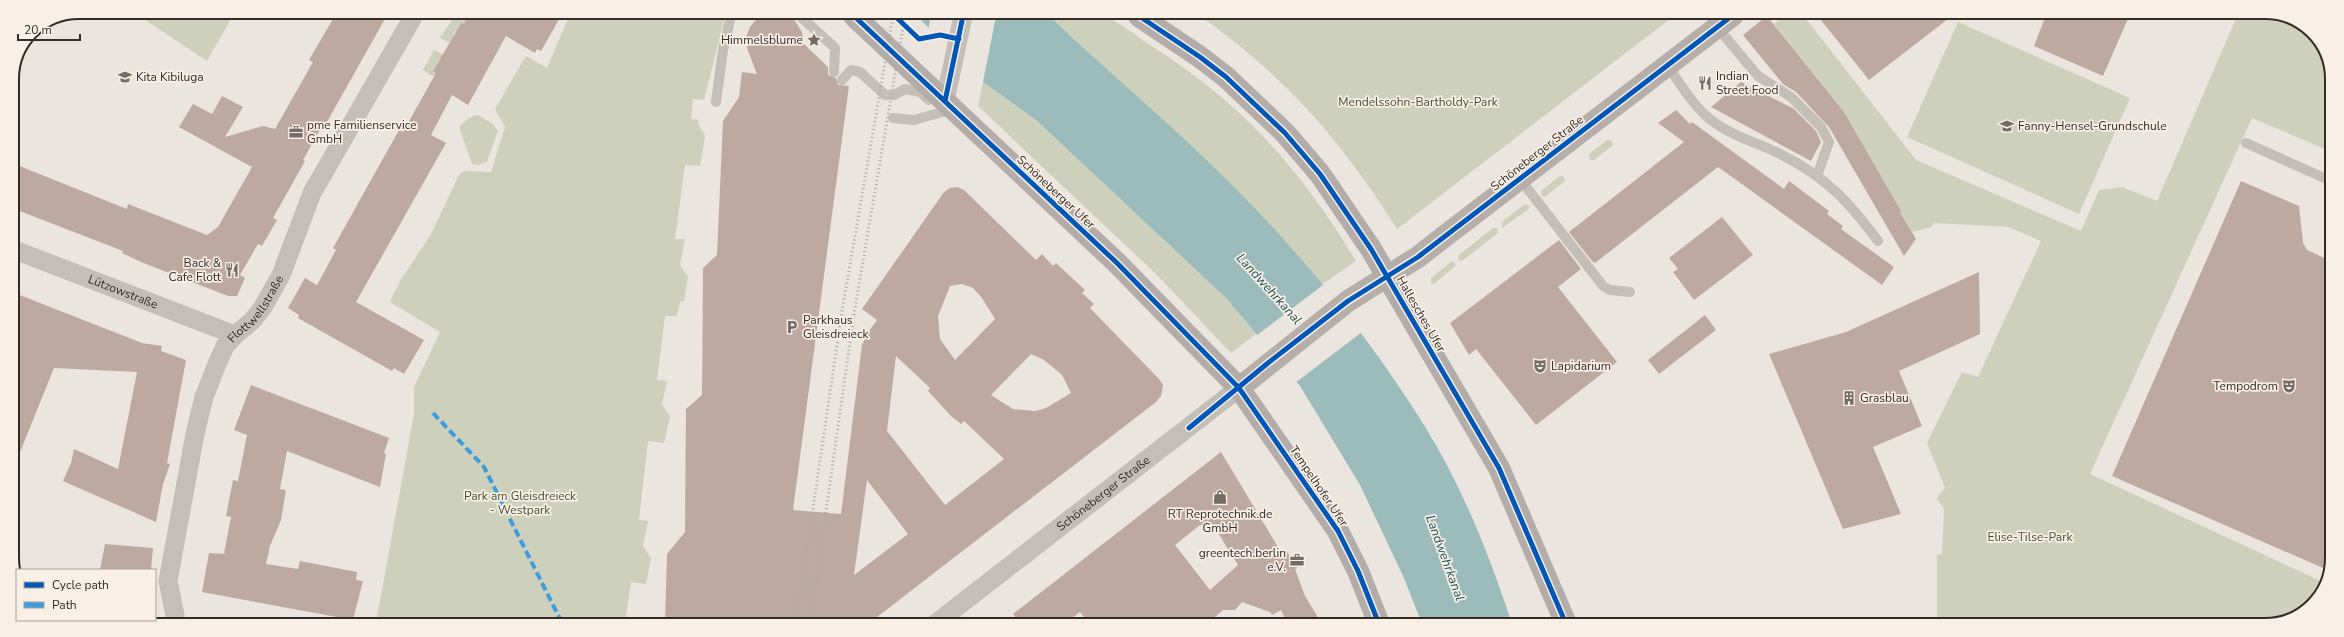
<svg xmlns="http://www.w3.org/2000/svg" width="2344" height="637" viewBox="0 0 2344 637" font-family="'Nunito Sans',sans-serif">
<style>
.green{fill:#cdd0ba}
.water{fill:#9cbcbb}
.pier{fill:#ebe5df}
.building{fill:#bea9a1;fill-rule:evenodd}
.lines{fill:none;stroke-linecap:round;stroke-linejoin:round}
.lane{stroke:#c4beb9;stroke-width:10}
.street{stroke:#c4beb9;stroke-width:19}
.secondary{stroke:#b5aea9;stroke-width:22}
.primary{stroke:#b3aca8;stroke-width:22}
.rail{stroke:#aca7a3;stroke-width:3;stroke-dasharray:1 3;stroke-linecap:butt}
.quiet{stroke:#3e9ce0;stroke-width:4;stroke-dasharray:8 4;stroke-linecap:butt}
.cycleway-casing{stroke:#f8efe6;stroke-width:8}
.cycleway{stroke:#0057b8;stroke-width:5}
.labels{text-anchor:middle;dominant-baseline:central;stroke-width:3.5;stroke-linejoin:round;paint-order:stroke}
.poi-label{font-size:12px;fill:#342b27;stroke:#f8efe6;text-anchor:start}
.park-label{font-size:12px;fill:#45522c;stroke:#f8efe6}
.street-label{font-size:12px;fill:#342b27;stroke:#f8efe6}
.water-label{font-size:13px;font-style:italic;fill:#1e5254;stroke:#f8efe6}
.rim{fill:none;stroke:#342b27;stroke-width:2}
</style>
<rect width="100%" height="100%" fill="#ebe5df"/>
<path class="green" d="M2238,14H2282L2316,35L2332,74V152L2252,118L2090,474L2325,583L2306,611L2265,625H1937V555L1942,554L1944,509L1937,498L1945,488L1927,443L1962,372L1978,377L2041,241L2008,227L1934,223L1931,227L1912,232L1844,112L1774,24L1786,15H1803L1916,160L2081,231L2099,190L2122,187L2157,201Z
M1675,15L1397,229C1341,140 1286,77 1200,16Z
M468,16L464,24L461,23L453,35L456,37L453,44L440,38L454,17Z
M569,16H725L704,100L693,99L691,119L699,120L698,124L705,136L700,166L685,165L675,239H685L680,265L688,277L684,301L680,302L677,316H665L657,380L667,381L662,404L670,417L664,443L648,441L639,520L648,521L643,546L651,558L646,584L631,582L625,623H376L414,414V387L440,332L390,302L400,281L431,234L459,175L464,171L491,172L505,127L495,109L526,56L547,68Z
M1049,16C1061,16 1095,13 1104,16C1120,22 1136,36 1150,45C1242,103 1300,168 1356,261L1321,285C1242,184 1141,104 1049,16Z
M141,17H232L207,61Z
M1958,22L2130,98L2079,214L1907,137Z
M434,50L446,56L440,58L433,71L436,73L434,77L423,70Z
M983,82L1036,120L1226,298L1256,334L1231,353L1157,275L978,106Z
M478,115L493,124L498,131L487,162L478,165L472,164L459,127C464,122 470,116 478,115Z
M1607,140L1612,141L1613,145L1594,160H1590L1589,154Z
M1560,176L1564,177L1565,181L1545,197L1542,196L1541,191Z
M1525,204L1529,205V209L1502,228V222Z
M1493,228H1497L1498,233L1462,261L1458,260V256Z
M1452,261L1456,264L1454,267L1434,284L1431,283V278Z"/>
<path class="water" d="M917,16H1049C1110,74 1176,128 1235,188C1306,259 1371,340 1424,425C1462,486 1490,556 1512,624H1422L1404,578L1360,485L1300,386L1226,298L1036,120L983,82Z"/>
<path class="pier" d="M931,16H996L983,82L977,79L928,30Z
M1323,285L1362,332L1295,383L1256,336Z"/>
<path class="building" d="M2130,14L2103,76L2034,46L2046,15Z
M1817,15H1953L1869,80Z
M468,16H561L541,51L537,49L535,53L506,36L468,105L452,95L431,135L446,143L356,302L424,340L404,374L394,368L392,371L298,318L299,315L288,308L305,278L317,285L336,250L333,248L399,130L403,132L436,73L433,71L453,37L461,23L464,24Z
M759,16H790L793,18L802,32L804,44L828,67V75L836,78L838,85L849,86L793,510L841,514L862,345L867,334L877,320L862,309L944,192L950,188L957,187L964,190L1036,260L1042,254L1053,266L1056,263L1085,290L1082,293L1094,304L1090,308L1159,379L1163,385L1161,396L1156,402L868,624L665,623L667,554L685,532L686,409L702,395L703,268L717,255L723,121L739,97L742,72L757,74L747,48L746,37L750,27ZM962,284L973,288L982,298L995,319L955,360L940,339L938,316L950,286ZM1031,354L1044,360L1062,375L1071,393L1046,408L1035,411L1013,409L991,395ZM896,356L930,388L928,391L951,416L961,424L964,421L1004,459L945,505L887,431ZM867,480L908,534L854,575Z
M1767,16L1844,112L1901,211L1900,212L1916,239L1904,256L1829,127L1796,92L1783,84L1743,35Z
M334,17H386L323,129L321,128L303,160L305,161L273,218L277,220L262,246L258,244L240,275L245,278L237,296H228L141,262L122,253L123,251L12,208V163L127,209L128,204L207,235L218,227L252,167L179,127L193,104L212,114L222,96L243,107L225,137L263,126L275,129L313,62L309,60Z
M1741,82L1794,109L1816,131L1821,142L1811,161L1711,107Z
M1676,110L1690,124L1692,122L1784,189L1789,181L1829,211L1827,214L1843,226L1841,229L1894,267L1882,285L1718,167L1595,263L1592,261L1569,232L1684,142L1658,123Z
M2241,181L2299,206L2303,243L2307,250L2331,261L2330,571L2112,476Z
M1722,217L1753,255L1694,300L1673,272L1678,269L1669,258Z
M1559,240L1581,269L1558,287L1617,362L1536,425L1476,349L1469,355L1450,323Z
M1979,272L1980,334L1899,371L1922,426L1873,447L1901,514L1843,529L1769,354L1846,332Z
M12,292L142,343L162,346L161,351L186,360L167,463L170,464L163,484L156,522L63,481L71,463L74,449L118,469L137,372L54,368L12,472Z
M1705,315L1716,330L1659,374L1648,360Z
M251,385L389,438L384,453L386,454L380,487L287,451L280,489L286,490L281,520L270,546L266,564L298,569L300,561L357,572L356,580L363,581L353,620L202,592L209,553L227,554L224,553L231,517L226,516L233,480L238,481L247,435L234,430Z
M1221,452L1281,552L1286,550L1297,568L1295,569L1305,596L1322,624H1288L1281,610L1272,615L1270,612L1242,602L1235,610H1223L1207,624H1089L1080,612L1064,624H1020L1013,614ZM1200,525L1215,528L1238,565L1210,590L1175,545Z
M105,544L153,548L151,570H100Z"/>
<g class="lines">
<path class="lane" d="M800,16L835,48L834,72
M1717,27L1758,76L1791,97L1821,127L1829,142L1817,176
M1667,65C1680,83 1693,106 1711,120C1731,136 1759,143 1782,155C1826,177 1849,202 1878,241
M842,80L851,70L860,72L885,95H894L905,89L920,92L929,100
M716,102L723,50L731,16
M893,118L914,120L953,109
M2246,143L2331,181
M1520,179L1603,286L1610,290L1630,292"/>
<g class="street">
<path d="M945,101L963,16"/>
<path id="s1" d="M12,249L235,335"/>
<path id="s2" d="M174,623L175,615L168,581L195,434L204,397L217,364L225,346L235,335L252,321L263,307L281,275L312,193L413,17"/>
<path id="s3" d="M935,624L1239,388"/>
</g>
<path class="secondary" d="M1239,388L1348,301L1418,257L1445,236L1733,15"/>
<path class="primary" d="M854,16L1117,263L1239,388L1338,531L1358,571L1379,624
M1139,16L1200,57L1226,77L1285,133L1320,174L1371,249L1499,468L1566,624"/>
<path class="rail" d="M796,624L842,311L893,16
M810,624L854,314L905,16"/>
<path class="quiet" d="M433,413L484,467L562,623"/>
<defs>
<path id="cycleway" d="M854,16L1117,263L1239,388L1338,531L1358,571L1379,624
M895,16L919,39L940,35L959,39
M1139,16L1200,57L1226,77L1285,133L1320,174L1371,249L1499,468L1566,624
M945,101L963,16
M1189,428L1268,363L1348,301L1418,257L1733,15"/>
</defs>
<use href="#cycleway" class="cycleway-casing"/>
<use href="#cycleway" class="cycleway"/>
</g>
<defs>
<symbol id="sight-bare" viewBox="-9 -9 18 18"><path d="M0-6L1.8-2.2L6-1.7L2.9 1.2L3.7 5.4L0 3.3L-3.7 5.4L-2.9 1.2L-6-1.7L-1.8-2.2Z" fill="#746c67" stroke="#f8efe6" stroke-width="2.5" paint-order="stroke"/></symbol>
<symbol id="school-bare" viewBox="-9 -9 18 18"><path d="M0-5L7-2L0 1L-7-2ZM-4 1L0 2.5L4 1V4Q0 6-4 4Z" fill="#746c67" stroke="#f8efe6" stroke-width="2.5" paint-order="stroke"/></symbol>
<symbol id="restaurant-bare" viewBox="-9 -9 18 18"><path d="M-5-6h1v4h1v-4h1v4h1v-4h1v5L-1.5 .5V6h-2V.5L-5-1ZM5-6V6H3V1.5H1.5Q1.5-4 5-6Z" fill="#746c67" stroke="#f8efe6" stroke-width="2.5" paint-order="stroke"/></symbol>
<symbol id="office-bare" viewBox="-9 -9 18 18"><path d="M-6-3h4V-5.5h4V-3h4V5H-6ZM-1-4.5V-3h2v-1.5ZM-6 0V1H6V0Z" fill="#746c67" stroke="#f8efe6" stroke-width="2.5" paint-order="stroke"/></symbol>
<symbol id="parking-bare" viewBox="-9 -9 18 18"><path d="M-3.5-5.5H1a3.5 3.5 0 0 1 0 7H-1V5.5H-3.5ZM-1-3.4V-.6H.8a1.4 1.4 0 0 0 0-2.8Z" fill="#746c67" stroke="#f8efe6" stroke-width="2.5" paint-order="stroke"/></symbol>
<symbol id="theatre-bare" viewBox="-9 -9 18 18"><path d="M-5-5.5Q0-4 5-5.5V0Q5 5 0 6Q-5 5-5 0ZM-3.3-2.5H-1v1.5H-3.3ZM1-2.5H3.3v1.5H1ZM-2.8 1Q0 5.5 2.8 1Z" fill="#746c67" stroke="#f8efe6" stroke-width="2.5" paint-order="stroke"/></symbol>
<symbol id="building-bare" viewBox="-9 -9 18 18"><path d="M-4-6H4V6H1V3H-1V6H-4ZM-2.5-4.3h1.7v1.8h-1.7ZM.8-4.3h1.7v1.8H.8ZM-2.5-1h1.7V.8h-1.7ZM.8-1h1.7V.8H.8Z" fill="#746c67" stroke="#f8efe6" stroke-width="2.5" paint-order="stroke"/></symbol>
<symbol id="shop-bare" viewBox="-9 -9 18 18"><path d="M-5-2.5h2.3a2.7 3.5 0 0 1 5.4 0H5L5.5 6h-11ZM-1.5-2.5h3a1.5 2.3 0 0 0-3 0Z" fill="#746c67" stroke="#f8efe6" stroke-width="2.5" paint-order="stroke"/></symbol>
</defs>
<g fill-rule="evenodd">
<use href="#sight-bare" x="804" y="30" width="20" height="20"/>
<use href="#school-bare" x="115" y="67" width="20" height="20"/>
<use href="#restaurant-bare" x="1695" y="73" width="20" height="20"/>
<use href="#school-bare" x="1997" y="116" width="20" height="20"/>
<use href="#office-bare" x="286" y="122" width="20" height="20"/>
<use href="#restaurant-bare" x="222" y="260" width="20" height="20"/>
<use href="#parking-bare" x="782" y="317" width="20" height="20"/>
<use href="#theatre-bare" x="1530" y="356" width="20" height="20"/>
<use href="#theatre-bare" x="2279" y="376" width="20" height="20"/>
<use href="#building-bare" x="1839" y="388" width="20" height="20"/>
<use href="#shop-bare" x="1210" y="487" width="20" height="20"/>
<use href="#office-bare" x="1287" y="550" width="20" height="20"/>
</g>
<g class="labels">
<g class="poi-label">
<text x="803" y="40" text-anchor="end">Himmelsblume</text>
<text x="1716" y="76">Indian<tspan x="1716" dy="14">Street Food</tspan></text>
<text x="136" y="77">Kita Kibiluga</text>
<text x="307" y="125">pme Familienservice<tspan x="307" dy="14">GmbH</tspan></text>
<text x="2018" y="126">Fanny-Hensel-Grundschule</text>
<text x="221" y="263" text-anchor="end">Back &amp;<tspan x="221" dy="14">Cafe Flott</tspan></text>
<text x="803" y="320">Parkhaus<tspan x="803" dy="14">Gleisdreieck</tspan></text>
<text x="1551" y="366">Lapidarium</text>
<text x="2278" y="386" text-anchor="end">Tempodrom</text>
<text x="1860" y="398">Grasblau</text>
<text x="1220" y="514" text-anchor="middle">RT Reprotechnik.de<tspan x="1220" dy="14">GmbH</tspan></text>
<text x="1286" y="553" text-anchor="end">greentech.berlin<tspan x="1286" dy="14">e.V.</tspan></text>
</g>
<g class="park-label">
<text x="1418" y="102">Mendelssohn-Bartholdy-Park</text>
<text x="520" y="496">Park am Gleisdreieck<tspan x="520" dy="14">- Westpark</tspan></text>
<text x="2030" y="537">Elise-Tilse-Park</text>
</g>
<g class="street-label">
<text transform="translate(1537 153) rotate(-38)">Schöneberger Straße</text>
<text transform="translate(1056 192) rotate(43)">Schöneberger Ufer</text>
<text stroke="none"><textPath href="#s1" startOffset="119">Lützowstraße</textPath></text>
<text stroke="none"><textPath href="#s2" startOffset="334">Flottwellstraße</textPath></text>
<text transform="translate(1421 314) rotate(60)">Hallesches Ufer</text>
<text transform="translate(1319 486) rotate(56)">Tempelhofer Ufer</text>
<text stroke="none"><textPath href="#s3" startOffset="213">Schöneberger Straße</textPath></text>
</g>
<g class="water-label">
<text transform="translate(1269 289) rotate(48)">Landwehrkanal</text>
<text transform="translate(1445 558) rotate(70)">Landwehrkanal</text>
</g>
</g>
<path d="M0 0H2344V637H0ZM79 19H2265A60 60 0 0 1 2325 79V558A60 60 0 0 1 2265 618H79A60 60 0 0 1 19 558V79A60 60 0 0 1 79 19Z" fill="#f8efe6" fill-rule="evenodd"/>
<path class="rim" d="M79 19H2265A60 60 0 0 1 2325 79V558A60 60 0 0 1 2265 618H79A60 60 0 0 1 19 558V79A60 60 0 0 1 79 19Z"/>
<rect x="16" y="569" width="140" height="52" fill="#f8efe6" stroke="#aaa19a"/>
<rect x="24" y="582" width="20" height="6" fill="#0057b8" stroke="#aaa19a"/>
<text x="52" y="589" font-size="12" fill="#342b27">Cycle path</text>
<rect x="24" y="602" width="20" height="6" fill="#3e9ce0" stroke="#aaa19a"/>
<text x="52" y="609" font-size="12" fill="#342b27">Path</text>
<path d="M18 34v6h62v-6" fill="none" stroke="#342b27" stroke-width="2"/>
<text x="24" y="34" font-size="12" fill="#342b27" stroke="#f8efe6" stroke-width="3" paint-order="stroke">20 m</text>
</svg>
